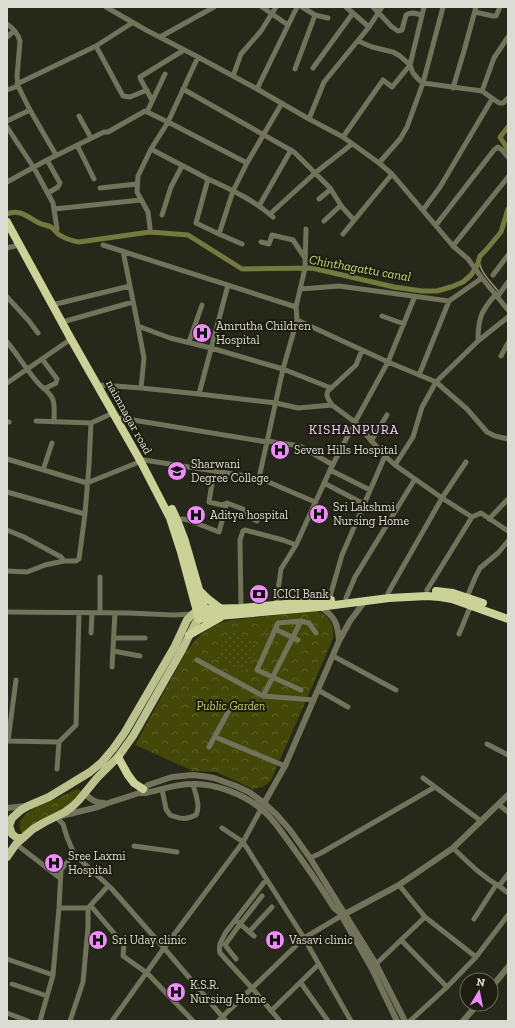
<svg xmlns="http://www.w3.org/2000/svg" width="515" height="1028" viewBox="0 0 515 1028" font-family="'Zilla Slab',serif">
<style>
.park{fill:url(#park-crowns)}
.garden{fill:url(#garden-dots)}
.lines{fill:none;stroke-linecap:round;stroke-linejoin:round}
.stream{stroke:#93976b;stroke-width:1.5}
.canal{stroke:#74793f;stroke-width:5}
.minor{stroke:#71745b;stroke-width:5}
.tertiary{stroke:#71745b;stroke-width:6}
.primary{stroke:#bcc28e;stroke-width:8}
.trunk{stroke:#cad298;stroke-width:8}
.labels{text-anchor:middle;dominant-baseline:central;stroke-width:4;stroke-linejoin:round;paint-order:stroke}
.poi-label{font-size:12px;fill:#dbdcd3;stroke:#1d1e10;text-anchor:start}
.street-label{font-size:12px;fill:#dbdcd3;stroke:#1d1e10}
.park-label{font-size:12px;font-style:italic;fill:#c2ca73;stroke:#1d1e10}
.water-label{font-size:13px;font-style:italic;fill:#d0d981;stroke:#1d1e10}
.neighbourhood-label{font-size:13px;letter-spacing:1px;fill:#fbceff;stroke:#1d1e10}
</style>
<defs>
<pattern id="park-crowns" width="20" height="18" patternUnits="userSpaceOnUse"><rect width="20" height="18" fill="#434707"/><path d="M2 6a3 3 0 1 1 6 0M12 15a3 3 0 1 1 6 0" fill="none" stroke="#5e612a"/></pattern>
<pattern id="garden-dots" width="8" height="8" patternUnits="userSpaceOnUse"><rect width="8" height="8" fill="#434707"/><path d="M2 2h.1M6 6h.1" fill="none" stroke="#5e612a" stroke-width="1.8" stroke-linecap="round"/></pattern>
</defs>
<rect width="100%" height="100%" fill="#262819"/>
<path class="park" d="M316,611C329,614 335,626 333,639L271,780L267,784L262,787L253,789L216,772L193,771L135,745L187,650L200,635L210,628L223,622L231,620Z
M78,789L82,792L77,800L23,835C8,815 45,803 58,798C65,795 71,791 78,789Z"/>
<path class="garden" d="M230,630L259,645L245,672L216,657Z"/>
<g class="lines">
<path class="stream" d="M479,259C479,271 491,282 498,291"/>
<path class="canal" d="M508,127L500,137L508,150
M7,214C19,208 29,218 39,223C43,225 47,225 51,227C54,229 56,232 58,234C64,238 72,241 79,242L150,232L188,235L242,269L312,268L394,287L422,291H437L451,287L463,282L471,275L477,266L480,256L486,250L501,232L508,209"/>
<path class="minor" d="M106,7L146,30L198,57L257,89L309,119L343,137L379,163L392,174L453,246L468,259L482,278L508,310
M262,7L288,25
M302,7L315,15L328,18
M346,7L369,27
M373,7L392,27L398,31L402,30L406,15C411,11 417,14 422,15
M475,12L493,16H496L500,7
M132,23L96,46L123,96L130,97L147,90
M7,24C13,28 18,34 20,41L17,77L18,86L30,110L56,155
M7,37L14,31
M160,37L214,7
M358,41L372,47L393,52L400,56L410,65L413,73L419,80L423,83L482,91L499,103H503L508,98
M313,68L353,13
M295,69L315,15
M233,76L241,54L261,31L276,7
M17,84L96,46
M453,88L464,51L476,7
M183,89L294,152L330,188L342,207L354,220
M257,89L297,7
M7,90L18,86
M482,91L494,58L508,37
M152,100L141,80L140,77L184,50
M147,112L165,74
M79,116L91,138
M309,119L324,82L369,27L382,7
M7,121L30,110
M7,127L34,168L53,203L57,229
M343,137L383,80L392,87L410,65L424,7
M77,145L94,179
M151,149C169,159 188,168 206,178C230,189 254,200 273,217
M47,160L60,183L58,187L48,193
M379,163L400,139L407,127L423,83L443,7
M208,179L196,223L219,234
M7,182L47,160L104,132H108L145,111L168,122L247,163
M100,188L137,184
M319,199L331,189
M259,206L291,150
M54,209L141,200
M423,210L440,187L492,99
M270,214L315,173L352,144
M162,215L171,187L182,166
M324,221L341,205
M436,225L494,150L498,147L502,150L508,157
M150,228L148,212L137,192L138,176L151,149L168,122L198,57
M343,234L392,174
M261,242L269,244L272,235L293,240L305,258
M242,244L219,234L233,191L247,163L282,103
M103,245L296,307L297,320L388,362L436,382L467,409L487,432L495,436L508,439
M453,246L508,177
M7,248L19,245
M493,275L508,255
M130,286L138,326L170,338L211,348L283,369L331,388
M301,289L339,286L449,301
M498,296L508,282
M7,297L29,321L38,333
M56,304L130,286L123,251
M296,307L305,268L306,229
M382,316L404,324
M297,320L283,369L259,478L315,502
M66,321L133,302
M138,326L144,358L141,388
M478,341C478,318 481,311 496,294
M7,342C19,356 28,373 41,386C46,390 51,394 53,400C55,407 54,415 54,422
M189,342L202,305
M501,356L508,343
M42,359L57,379L56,383L44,389
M419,375L449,301L482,278
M7,383L71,339
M102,385L141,388L199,394L276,403L298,408L332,405L355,422L385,456L395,465L442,498L472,517L481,513L508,531
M199,394L228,285
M332,405C329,400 325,396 328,391L356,365L362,350
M121,418L267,442
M36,421L91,423L113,413
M7,422H9
M267,441L300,446L333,465
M371,441L387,415
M7,459L87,483L144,460L259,478
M395,465L413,437L422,407L436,382L478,341L508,317
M43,470L52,443
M330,470L370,490
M214,471L209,502L222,505L227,503L243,509L247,516L257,521
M324,483L364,504
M7,492L85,514
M489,519L508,499
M177,520L183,519L188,520L219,532L227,503
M7,530L24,537L61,557L64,561
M7,571L27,572L45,565L64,561H76L79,559L85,514L89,465L91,423
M100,577V613
M427,590L472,517
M388,593L442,498L466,462
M467,597L475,578L480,568L498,553L508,541
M346,598L355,577L415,479
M329,600L342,555L385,456
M276,605L281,569L296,545L330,470L355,422L388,362L415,296
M241,608L240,540L243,531L245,530L283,540L296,545
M7,612L129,613L174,615L193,614
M275,629L298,640
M91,633L92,613
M459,634L471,605
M114,638H145
M113,651L140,656
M333,656L396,690
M197,660L263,696L314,700
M112,667L115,613
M301,690L257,670L278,623L301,621L309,623L316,633
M318,690L348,707
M263,696L301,621
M215,737L285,766
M7,741L59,742
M8,741L16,680
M487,744L508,755
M209,747L232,705
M57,769L59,742L76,725L79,613
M423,778L481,821
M162,789L166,809L170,815C180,819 186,820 196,815C201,806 195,793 193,784
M498,804L508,812
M222,828L243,842L304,938L351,1021
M16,844L60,878
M134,846L177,852
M453,848C468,862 481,876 499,886L508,874
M74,854L111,888L164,948L226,1021
M310,858L321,853L435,787
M266,880L226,932C222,940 218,944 220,953L252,988L280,1021
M399,885L425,917L476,957L447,987L410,1021
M499,886L508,893
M91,906L124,945L123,956L147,973L193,1021
M59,908H88L108,886
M474,919L496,885
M238,922L254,936
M249,932L272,907
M401,940L425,917
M476,957L508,915
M7,959L53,975
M236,959L225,945L240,924L262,896
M374,966L401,940L447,987
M301,983L328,1021
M12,984L47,996
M271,1011L319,964
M7,1013L28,1021
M40,1021L53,975L59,908L61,870L74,854L67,837L63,824L56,817
M70,1021L83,982L88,927V908
M112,1021L164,948L243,842L261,809
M218,1021L304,938L341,916"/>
<path class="tertiary" d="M320,607C335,616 338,624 339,641
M85,793C90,800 96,803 104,803
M139,793H145C160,790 176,784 192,784C214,783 243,794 260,808C271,816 278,827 286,838C303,861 319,884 334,908L340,913L372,969L397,1021
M263,805L285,766L339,641L350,621L365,601
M7,808L25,806
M61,816L98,807L108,803L130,796L139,793L148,785L172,777L192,775L202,776L214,778L236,786L249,792L264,803L276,814L290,830L310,858L376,964L405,1021
M343,915L399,885L453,848L508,795
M491,988L508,967
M463,1021L478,1004"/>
<path class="primary" d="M23,838H17L12,834L9,826L12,818L21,810L28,806L49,797L90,772L101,763L113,749L125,732L175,646L187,620L193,614L197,611
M7,857L16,844L33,829L45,822L65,812L73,806L79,800L97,778L118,757L133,736L182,650L195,624L199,619"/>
<path class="trunk" d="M7,222L71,339L141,462L170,518L181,552L199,619L207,617L319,607L389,598L427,596L440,597L452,599L508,619
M172,509L177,520L185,541L207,617
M436,591L453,593L483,603
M201,592L208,599L221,609
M199,610L205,609L241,608L331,600
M189,635L221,617
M118,757L128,775L134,783L143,789"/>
</g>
<defs>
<symbol id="hospital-disc" viewBox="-11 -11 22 22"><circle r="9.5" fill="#ee8cf8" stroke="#1d1e10"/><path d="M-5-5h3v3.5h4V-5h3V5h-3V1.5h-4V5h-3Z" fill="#111"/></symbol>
<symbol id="university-disc" viewBox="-11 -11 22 22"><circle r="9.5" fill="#ee8cf8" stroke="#1d1e10"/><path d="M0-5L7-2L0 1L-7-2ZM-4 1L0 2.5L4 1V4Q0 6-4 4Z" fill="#111"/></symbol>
<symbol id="bank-disc" viewBox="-11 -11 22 22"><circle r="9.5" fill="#ee8cf8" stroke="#1d1e10"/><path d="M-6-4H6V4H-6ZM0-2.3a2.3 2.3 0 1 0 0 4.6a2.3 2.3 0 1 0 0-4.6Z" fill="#111"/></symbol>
</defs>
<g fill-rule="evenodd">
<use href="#hospital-disc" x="191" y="322" width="22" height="22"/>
<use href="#hospital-disc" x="269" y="439" width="22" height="22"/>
<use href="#university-disc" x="166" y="460" width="22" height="22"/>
<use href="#hospital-disc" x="308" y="503" width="22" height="22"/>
<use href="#hospital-disc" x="185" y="504" width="22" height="22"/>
<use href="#bank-disc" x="248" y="583" width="22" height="22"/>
<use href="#hospital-disc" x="43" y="852" width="22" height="22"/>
<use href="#hospital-disc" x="87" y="929" width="22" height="22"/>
<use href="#hospital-disc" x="264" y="929" width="22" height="22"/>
<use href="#hospital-disc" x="165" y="981" width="22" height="22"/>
</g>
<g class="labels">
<g class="poi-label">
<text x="216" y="326">Amrutha Children<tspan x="216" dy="14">Hospital</tspan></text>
<text x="294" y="450">Seven Hills Hospital</text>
<text x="191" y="464">Sharwani<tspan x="191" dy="14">Degree College</tspan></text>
<text x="333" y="507">Sri Lakshmi<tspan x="333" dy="14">Nursing Home</tspan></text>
<text x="210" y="515">Aditya hospital</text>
<text x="273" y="594">ICICI Bank</text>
<text x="68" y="856">Sree Laxmi<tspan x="68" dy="14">Hospital</tspan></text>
<text x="112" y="940">Sri Uday clinic</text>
<text x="289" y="940">Vasavi clinic</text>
<text x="190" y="985">K.S.R.<tspan x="190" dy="14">Nursing Home</tspan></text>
</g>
<g class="street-label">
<text transform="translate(129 417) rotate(61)">naimnagar road</text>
</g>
<g class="park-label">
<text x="231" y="706">Public Garden</text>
</g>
<g class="water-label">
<text transform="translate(360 268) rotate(10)">Chinthagattu canal</text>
</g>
<g class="neighbourhood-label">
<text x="354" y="429">KISHANPURA</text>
</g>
</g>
<rect width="515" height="1028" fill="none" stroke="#dbdcd3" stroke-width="16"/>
<g transform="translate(479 992) rotate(10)"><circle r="19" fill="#1d1e10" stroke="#696a5e"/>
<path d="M0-3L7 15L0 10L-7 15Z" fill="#ee8cf8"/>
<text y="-6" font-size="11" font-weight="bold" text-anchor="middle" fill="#dbdcd3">N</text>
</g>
</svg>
